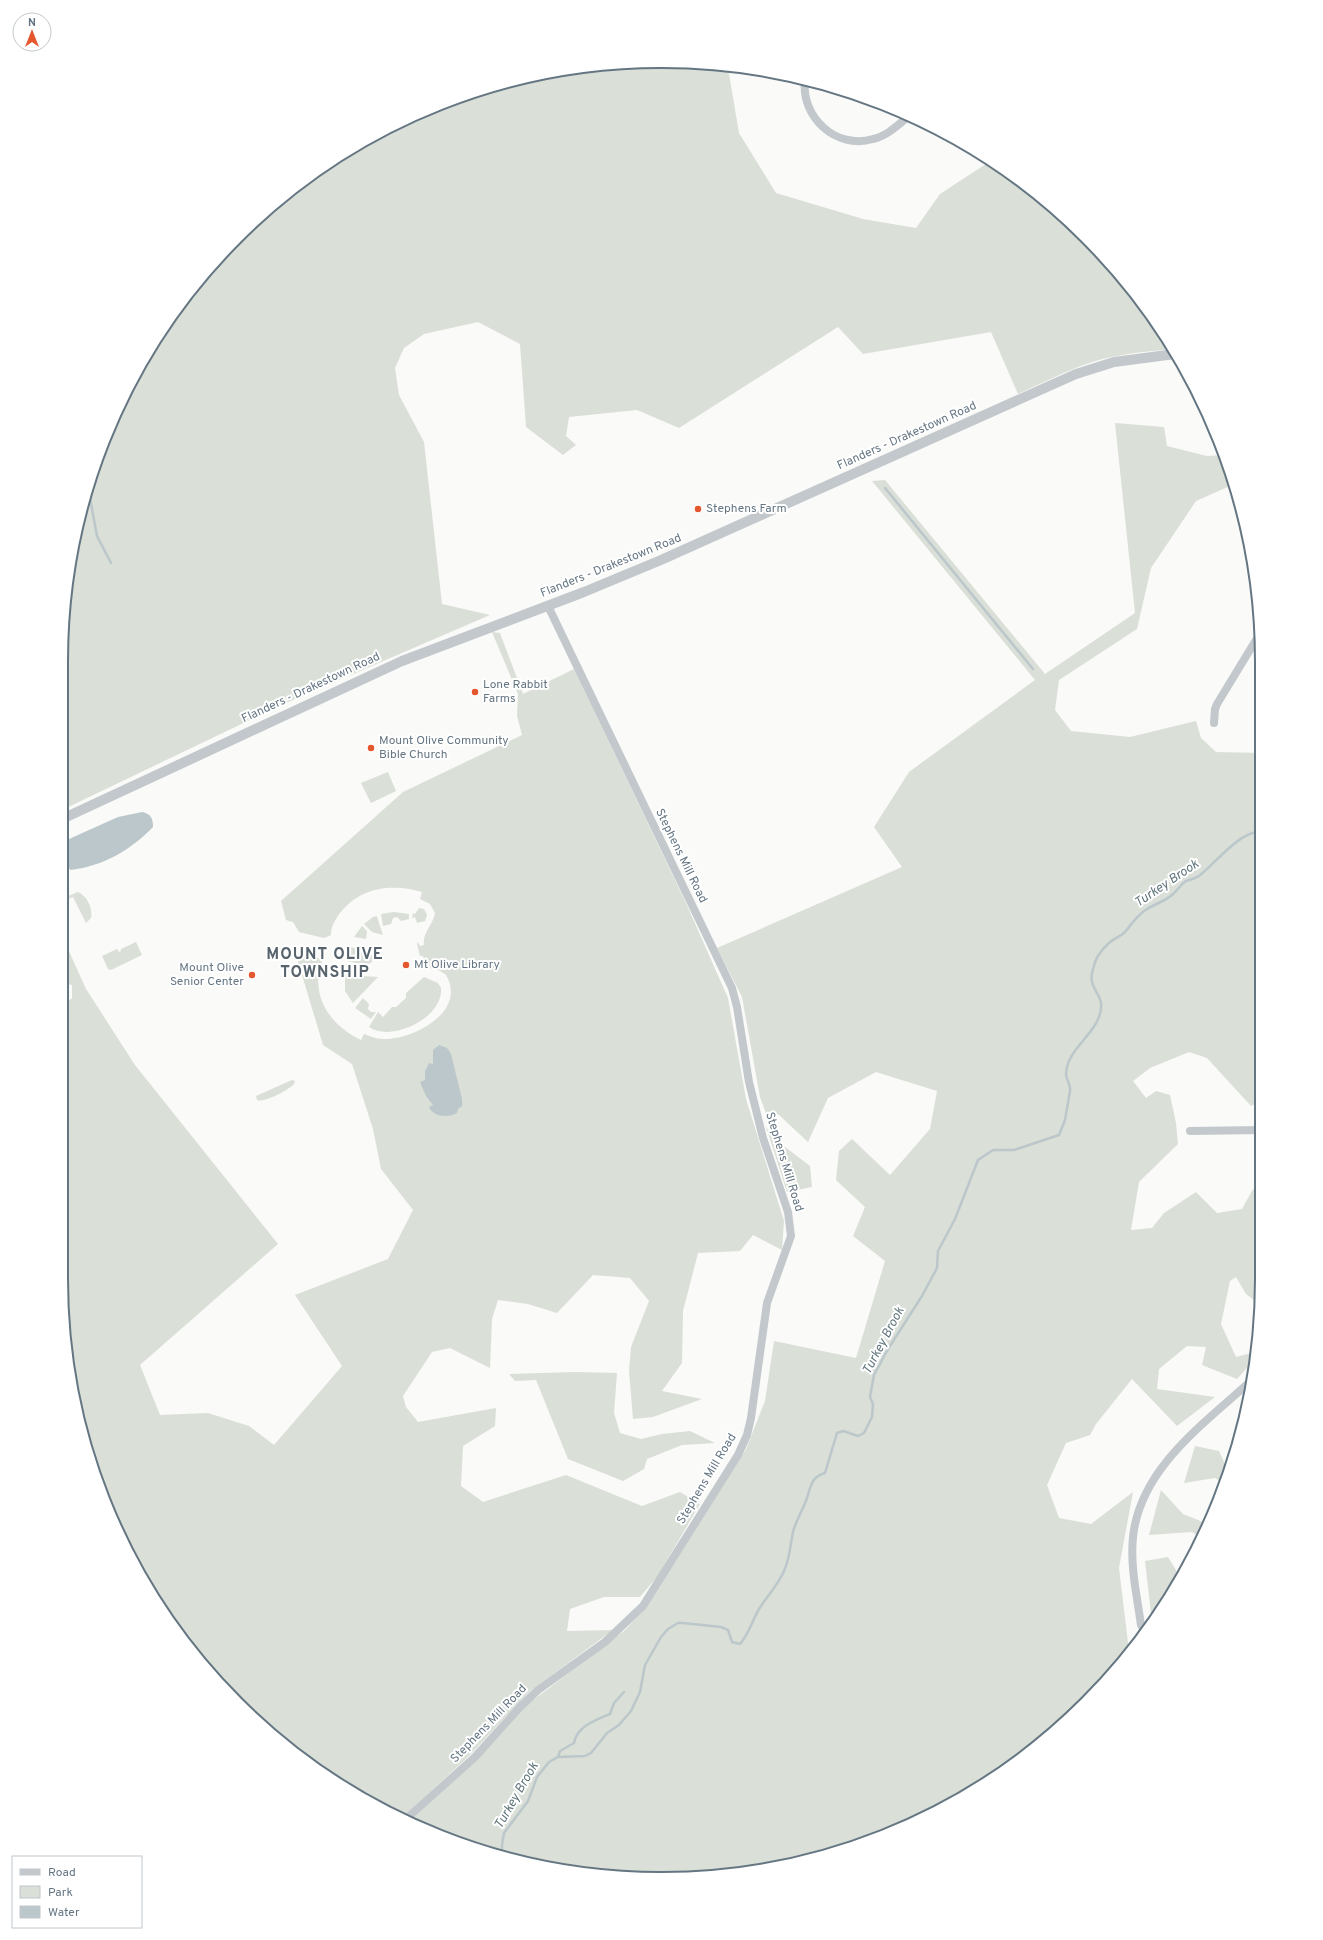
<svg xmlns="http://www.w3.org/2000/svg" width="1323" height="1940" viewBox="0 0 1323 1940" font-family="Overpass,sans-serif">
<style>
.green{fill:#dadfd7}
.water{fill:#bbc7cb}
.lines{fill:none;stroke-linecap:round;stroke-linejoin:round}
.stream{stroke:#bbc7cb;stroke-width:2.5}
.minor{stroke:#c3c8cc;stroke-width:8}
.tertiary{stroke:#c3c8cc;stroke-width:10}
.poi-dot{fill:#e4572e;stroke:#fff;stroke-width:1.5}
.labels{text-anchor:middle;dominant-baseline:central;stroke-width:4;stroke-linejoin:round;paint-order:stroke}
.street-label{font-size:12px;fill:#657683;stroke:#fff}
.poi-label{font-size:12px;fill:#657683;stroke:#fff;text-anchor:start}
.water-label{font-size:13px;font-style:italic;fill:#60757c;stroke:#fff}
.district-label{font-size:16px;font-weight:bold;letter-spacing:1px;fill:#57646e;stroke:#fff}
.rim{fill:none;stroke:#657683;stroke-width:2}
</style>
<rect width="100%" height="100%" fill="#fafaf8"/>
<path class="green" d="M661,61L728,68L739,133L776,193L863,219L916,228L940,194L992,160L995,162L1086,237L1161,328L1172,349C1141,352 1107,355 1078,367C1058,375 1038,385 1018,394L991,332L863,354L838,327L679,428L637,410L569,417L566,436L576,445L563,455L526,427L520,344L478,322L424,334L404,348L395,368L399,395L424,442L442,604L490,615L279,706L62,810L61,662L72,545L93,468L123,396L185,296L237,237L328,162L431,107L544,73Z
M1115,423L1164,427L1167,446L1207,456L1223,455L1232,485L1196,501L1151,568L1137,629L1059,680L1055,710L1071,731L1130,737L1196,721L1201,738L1216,752L1262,753V1100L1251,1106L1207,1058L1189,1052L1150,1068L1133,1081L1146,1098L1156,1091L1170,1095L1176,1123L1178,1144L1139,1182L1131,1230L1152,1228L1164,1213L1196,1192L1217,1213L1242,1209L1253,1189L1262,1198V1278L1259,1304L1246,1294L1236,1277L1230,1281L1221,1324L1236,1357L1255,1352L1254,1360L1237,1379L1202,1365L1206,1347L1187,1346L1159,1369L1157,1389L1215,1397L1177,1426L1132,1379L1096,1424L1090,1435L1066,1443L1047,1485L1059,1518L1091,1524L1133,1492L1119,1568L1129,1651L1118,1667L1086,1703L1027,1755L962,1799L891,1833L779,1867L701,1878H622L506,1859L432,1833L409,1822L470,1766L528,1704L624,1631L647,1607L746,1449L765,1401L774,1341L856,1358L885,1261L853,1236L865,1207L836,1180L839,1151L852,1139L890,1175L930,1129L937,1091L876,1072L828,1098L808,1142L778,1114L772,1119L767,1116L760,1097L742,997L717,948L902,867L874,827L909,772L1035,680L872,481L885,480L1045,674L1135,613Z
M492,632L500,633L523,694L574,669L686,903L728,998L746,1099L784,1221L782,1250L753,1235L740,1251L698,1253L683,1311L682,1363L662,1391L702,1399L653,1417L633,1419L629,1371L631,1347L649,1301L630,1278L593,1275L557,1313L528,1304L498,1300L492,1319L490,1368L450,1348L432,1352L403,1396L406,1407L418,1422L496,1408L495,1426L463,1446L461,1486L483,1502L566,1475L642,1506L680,1492L700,1504L657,1577L640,1597H604L570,1609L567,1631L613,1630L530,1691L471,1754L402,1818L361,1799L296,1755L210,1675L162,1612L123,1544L93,1471L66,1357L64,1005L72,998V985L63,983V938L86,989L135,1065L278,1244L140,1365L160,1415L208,1413L249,1426L274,1445L342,1366L295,1295L388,1259L413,1210L381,1169L373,1129L352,1064L323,1045L296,955L304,952L322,960C322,964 320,967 319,971C314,1003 334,1027 361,1040L364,1034C371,1037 378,1039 385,1039C415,1039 467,1011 446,975L437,969L426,968L423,956H420L417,944L418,942L420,946L424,945C422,933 433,925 435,913L430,904L420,899L422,892C392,883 360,887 340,913C335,920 331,926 331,935L324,938L299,932L293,922L286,920L281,901L403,792L522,735L517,716L518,694Z
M388,772L396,791L371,803L361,783Z
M78,892C87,896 93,908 91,918L86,923L73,897L65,900L66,897Z
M419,908L424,909L427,915L425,921L417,923L415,917L412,918L413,913L415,914Z
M394,912L409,914V919L401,921L397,917L393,918L391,924L383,926L381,914Z
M377,916V917L383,935L372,932L364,924L373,917Z
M362,926L367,931L366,939L354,937Z
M136,942L142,955L111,970L108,969L102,956L117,949L120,953L121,949Z
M351,947L370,953L373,957L372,962L366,965L347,961Z
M345,971L362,976L378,977L353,1003L345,991Z
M424,977L438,983L441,988C444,1017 392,1043 369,1027L378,1012L383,1017L392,1007H396L406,998V993Z
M363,998L369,1004L368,1009L371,1012H376L371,1019L355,1008Z
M292,1080L295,1081L294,1084C289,1090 264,1103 257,1100L256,1096Z
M766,1127L776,1140L810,1166L812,1187L787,1192Z
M576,1372L617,1373L614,1413L620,1433L641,1439L662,1434L690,1431L715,1443L682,1445L647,1459L644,1469L623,1481L568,1459L536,1380L515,1381L509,1374Z
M1195,1446L1219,1451L1229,1473L1225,1484L1215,1478L1184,1483Z
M1161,1490L1183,1514L1208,1524L1203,1538L1192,1532L1149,1535Z
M1168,1557L1179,1575L1182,1573L1152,1622L1145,1561Z"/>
<path class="water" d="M142,812C151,814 153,818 153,827C131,850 103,866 71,870L63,864C62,854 61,846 69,839L118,817Z
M439,1045L447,1048L451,1054L462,1099V1106L458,1109L457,1113C448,1118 433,1117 429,1107L433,1105L426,1096L420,1082L425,1080V1071L429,1063L433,1064V1050Z"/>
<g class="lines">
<path class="stream" d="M88,487L97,536L111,563
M885,488L1033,669
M558,1757L560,1751L574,1743C577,1726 596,1720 610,1714L614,1703L624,1692
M502,1857V1845L504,1833L528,1801L537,1777L549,1762L558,1757L585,1756L591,1753L607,1733L619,1725L631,1711L640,1692L645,1665L661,1637L668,1629L678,1623H683L721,1627L728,1630L732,1642L740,1644C749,1634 752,1621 759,1609C767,1596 778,1585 784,1571C790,1558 790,1546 793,1532C796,1520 803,1510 807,1498C811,1486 811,1477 825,1473L837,1433L843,1431L858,1436L864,1433L872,1417L873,1404L870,1397L874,1375L888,1349L922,1296L937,1268L938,1251L955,1219L978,1160L993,1150H1014L1059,1135L1065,1120L1070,1091C1071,1084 1066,1080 1066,1074C1067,1050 1092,1037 1099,1017C1108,992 1086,993 1093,969C1095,959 1101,950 1109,943C1113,939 1119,937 1124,933C1132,924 1136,916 1147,909C1155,904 1166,901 1173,894C1178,890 1180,885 1186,881C1190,879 1195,879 1199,876C1213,866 1244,826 1262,833"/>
<path class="minor" d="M805,81C801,117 836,150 873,139C887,136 898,125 909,116
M1214,723L1215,709L1217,704L1259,635
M1190,1131L1262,1130
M1145,1633L1141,1625C1137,1596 1130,1566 1133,1537C1140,1468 1205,1423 1252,1380
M405,1820L475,1757L520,1707L538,1690L605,1642L643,1606L738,1455L747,1435L751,1418L767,1303L791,1236L788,1212L763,1138L749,1082L737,1007L732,988L548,606"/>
<path class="tertiary" d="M62,819L402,661L584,592L661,560L1076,374L1114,362L1175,354"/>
</g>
<g class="poi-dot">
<circle cx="698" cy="509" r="4"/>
<circle cx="475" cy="692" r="4"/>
<circle cx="371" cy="748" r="4"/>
<circle cx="406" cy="965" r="4"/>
<circle cx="252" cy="975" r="4"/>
</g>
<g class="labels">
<g class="street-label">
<text transform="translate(907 436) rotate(-24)">Flanders - Drakestown Road</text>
<text transform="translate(611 566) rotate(-22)">Flanders - Drakestown Road</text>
<text transform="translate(311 688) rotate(-25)">Flanders - Drakestown Road</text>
<text transform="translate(681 856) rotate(64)">Stephens Mill Road</text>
<text transform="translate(784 1162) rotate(73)">Stephens Mill Road</text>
<text transform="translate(707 1479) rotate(-59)">Stephens Mill Road</text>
<text transform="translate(489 1724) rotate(-46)">Stephens Mill Road</text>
</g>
<g class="poi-label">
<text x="706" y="509">Stephens Farm</text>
<text x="483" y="685">Lone Rabbit<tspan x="483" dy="14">Farms</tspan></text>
<text x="379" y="741">Mount Olive Community<tspan x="379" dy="14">Bible Church</tspan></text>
<text x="414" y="965">Mt Olive Library</text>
<text x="244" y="968" text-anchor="end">Mount Olive<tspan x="244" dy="14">Senior Center</tspan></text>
</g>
<g class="water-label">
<text transform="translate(1167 884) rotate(-34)">Turkey Brook</text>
<text transform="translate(884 1341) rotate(-62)">Turkey Brook</text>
<text transform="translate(517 1796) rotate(-60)">Turkey Brook</text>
</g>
<g class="district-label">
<text x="325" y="955">MOUNT OLIVE<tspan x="325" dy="18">TOWNSHIP</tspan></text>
</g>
</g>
<path d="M0 0H1323V1940H0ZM661 68H662A593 593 0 0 1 1255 661V1279A593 593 0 0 1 662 1872H661A593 593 0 0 1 68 1279V661A593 593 0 0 1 661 68Z" fill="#fff" fill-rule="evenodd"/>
<path class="rim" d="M661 68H662A593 593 0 0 1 1255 661V1279A593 593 0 0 1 662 1872H661A593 593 0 0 1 68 1279V661A593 593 0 0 1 661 68Z"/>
<rect x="12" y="1856" width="130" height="72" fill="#ffffff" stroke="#c1c8cd"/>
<rect x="20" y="1869" width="20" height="6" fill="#c3c8cc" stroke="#c1c8cd"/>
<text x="48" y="1876" font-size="12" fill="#657683">Road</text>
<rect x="20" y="1886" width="20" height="12" fill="#dadfd7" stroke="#c1c8cd"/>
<text x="48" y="1896" font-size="12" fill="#657683">Park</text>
<rect x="20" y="1906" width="20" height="12" fill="#bbc7cb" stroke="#c1c8cd"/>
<text x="48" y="1916" font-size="12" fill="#657683">Water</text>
<g transform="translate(32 32)"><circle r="19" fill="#ffffff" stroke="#c1c8cd"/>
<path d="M0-3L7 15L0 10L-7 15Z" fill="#e4572e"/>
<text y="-6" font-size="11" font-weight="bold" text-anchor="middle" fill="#657683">N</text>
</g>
</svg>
